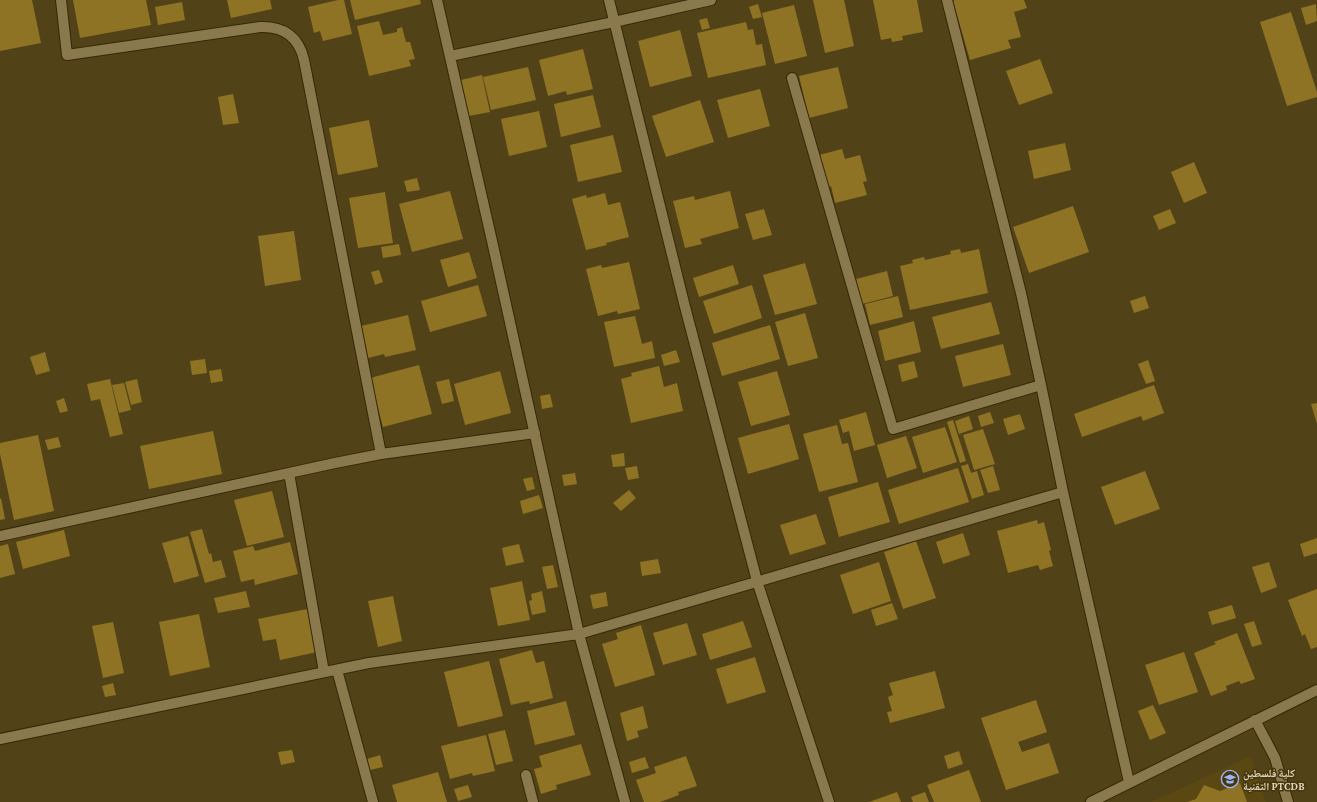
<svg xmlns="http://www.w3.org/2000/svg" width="1317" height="802" viewBox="0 0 1317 802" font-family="'Crimson Pro','Noto Naskh Arabic',serif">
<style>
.built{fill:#5a4711}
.building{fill:#8f7325}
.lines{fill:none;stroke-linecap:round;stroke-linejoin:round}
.street-casing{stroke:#352907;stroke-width:12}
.secondary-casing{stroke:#352907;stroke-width:12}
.street{stroke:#8b794e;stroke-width:10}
.secondary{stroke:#8b794e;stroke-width:10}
.labels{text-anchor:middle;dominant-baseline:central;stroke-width:3;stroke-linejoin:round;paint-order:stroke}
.poi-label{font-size:11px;font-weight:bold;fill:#ded5bf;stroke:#47370a;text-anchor:start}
</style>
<rect width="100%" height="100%" fill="#524217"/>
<path class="built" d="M1251,756L1266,802H1151Z"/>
<path class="building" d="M0,0H32L41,43L0,51Z
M73,0H146L151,25L80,38Z
M227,0H270L272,9L231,18Z
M338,0H344L352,34L323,41L320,31L314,33L308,7Z
M350,0H420L421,4L355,20Z
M813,0H844L854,46L825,53Z
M873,0H917L923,32L902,36L903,40L892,42L891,38L881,40Z
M955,0H1024L1027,8L1014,12L1021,37L1008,40L1011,48L970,60L953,1Z
M182,2L185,20L158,25L155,7Z
M758,4L762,17L753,19L749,7Z
M1316,4L1317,21L1306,25L1301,8Z
M794,5L807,56L775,64L762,13Z
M1291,12L1317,92V97L1287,106L1260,22Z
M707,18L710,28L702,30L699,20Z
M379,21L383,35L397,32V29L402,27L406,42H410L415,59L409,60L411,66L369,76L357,26Z
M746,22L748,30L753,29L756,45L762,44L766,65L708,78L697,33Z
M680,30L692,76L650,87L638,41Z
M583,49L593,89L567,95L566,91L548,96L539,60Z
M1040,59L1053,93L1019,105L1006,71Z
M528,67L536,100L491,110L483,77Z
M838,67L848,108L809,118L799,76Z
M482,75L490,112L469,116L461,80Z
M760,89L770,126L728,138L717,100Z
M233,94L239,123L223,125L218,97Z
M593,95L601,127L561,137L554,104Z
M700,100L714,142L666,157L652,116Z
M539,111L547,147L509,156L501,119Z
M369,120L378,167L338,175L329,128Z
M613,135L622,172L578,182L570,145Z
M1065,143L1071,170L1034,179L1028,151Z
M842,149L845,159L860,155L867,181L863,182L867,195L835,203L831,186L827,188L819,155Z
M1194,162L1207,193L1184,203L1171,172Z
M417,178L420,190L407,192L404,181Z
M450,191L463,239L412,252L399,204Z
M730,191L739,228L700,239L702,244L685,248L673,201L694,196L695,200Z
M385,192L393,243L358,248L349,198Z
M605,193L608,205L620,202L629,237L606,243L607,245L586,250L572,199L586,195L587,198Z
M1073,206L1089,252L1029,273L1013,227Z
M764,209L772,235L753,240L745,214Z
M1170,209L1176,223L1159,230L1153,216Z
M294,231L301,280L265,286L258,236Z
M399,244L401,255L383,258L381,247Z
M960,249L961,253L979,249L988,293L910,310L900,266L913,263L912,260L924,257L925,260L951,254L950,251Z
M469,252L477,278L448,287L440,260Z
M629,262L640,309L618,314L617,311L598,316L586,269L601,265L602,268Z
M805,263L817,304L775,315L763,275Z
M733,265L739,284L699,297L693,278Z
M379,270L383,282L375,285L371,272Z
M887,271L893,296L862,304L856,279Z
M478,285L487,316L430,332L421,301Z
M752,285L762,318L714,334L703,301Z
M898,296L903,317L870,325L865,304Z
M1145,296L1149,308L1134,313L1130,301Z
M991,302L1000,334L941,349L932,317Z
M805,313L818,358L788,366L775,322Z
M408,315L416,350L385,357L384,354L368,358L361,326Z
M635,316L642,344L652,341L655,358L614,367L604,322Z
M914,321L921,352L885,361L878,331Z
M770,325L780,359L722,376L712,343Z
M1003,344L1011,375L963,387L955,356Z
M676,350L680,362L664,366L661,355Z
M45,352L50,371L36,375L30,357Z
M205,359L207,373L192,375L190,361Z
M1148,360L1155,381L1146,384L1138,364Z
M914,361L918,377L902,382L898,365Z
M419,365L432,414L383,427L370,378Z
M659,366L664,387L677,383L683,411L631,423L621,379L632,376L631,373Z
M221,369L223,381L211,383L209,371Z
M500,371L511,413L465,425L454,384Z
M777,371L790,415L751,426L738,382Z
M110,379L123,434L110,437L100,399L91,401L87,384Z
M137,379L142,402L131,405L125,382Z
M449,379L454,401L442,404L436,382Z
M124,383L131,410L119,413L112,385Z
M1154,385L1164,413L1143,421L1141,416L1082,437L1074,414Z
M550,394L553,407L542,409L540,396Z
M64,398L68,411L60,413L56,401Z
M1317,403V424L1311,404Z
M866,412L875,445L854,451L849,431L843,433L839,420Z
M990,412L994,423L981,427L978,416Z
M1020,414L1025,429L1008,435L1003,419Z
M969,416L973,429L959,434L955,421Z
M953,420L966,461L960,463L947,422Z
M789,424L799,459L748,474L738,438Z
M837,425L842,444L848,443L858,482L819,492L803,434Z
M945,427L957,462L923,473L912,437Z
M983,429L995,464L974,470L963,435Z
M213,431L222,474L149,489L140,446Z
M38,435L54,511L14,520L0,454V443Z
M906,436L917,468L887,478L877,445Z
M58,437L61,447L48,450L45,440Z
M624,453L625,466L613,467L611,455Z
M968,464L971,473L977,471L984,495L972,499L961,466Z
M637,466L639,478L628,480L625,468Z
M993,466L1000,490L988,493L980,470Z
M958,468L969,502L899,524L888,490Z
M1145,471L1160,509L1115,525L1101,487Z
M575,473L577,484L564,486L562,475Z
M532,477L535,489L527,491L523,479Z
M878,482L890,522L839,537L828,497Z
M629,490L636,498L621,511L613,503Z
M272,491L284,537L247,546L234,500Z
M539,495L543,508L523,514L520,501Z
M1,498L5,519L0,520V499Z
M816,514L826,544L790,555L780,525Z
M1037,520L1038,524L1044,522L1051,550L1049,551L1053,566L1040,570L1038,565L1008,573L997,531Z
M202,529L209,554L211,553L213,562L221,560L226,577L205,583L190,532Z
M64,530L70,556L23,569L16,542Z
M963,533L970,555L943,564L936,542Z
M188,536L199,576L174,583L162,543Z
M1317,538V553L1304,557L1300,544Z
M916,541L936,598L903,609L884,552Z
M290,542L298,574L255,585L254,579L241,582L233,551L253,546L255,551Z
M8,544L15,574L0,578V546Z
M519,544L524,562L506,566L502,548Z
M658,559L661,573L642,576L640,562Z
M879,562L891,601L853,614L840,575Z
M1269,562L1277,587L1261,593L1252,567Z
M553,565L558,587L547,589L542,567Z
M522,581L530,620L498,626L490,588Z
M1317,589V647L1311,649L1305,634L1302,636L1288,600Z
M246,591L250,607L218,613L214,598Z
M542,591L546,612L532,615L529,601L532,600L531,594Z
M606,592L608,606L593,609L590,595Z
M393,596L402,641L378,647L368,601Z
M892,603L898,619L876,626L871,610Z
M1232,605L1236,618L1212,625L1208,612Z
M307,609L317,652L280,660L276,639L263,641L258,619Z
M199,614L210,667L170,676L159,622Z
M743,621L752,647L710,660L702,634Z
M1254,621L1262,644L1252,647L1244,624Z
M113,622L124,673L103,678L92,626Z
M687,623L697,655L663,665L653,633Z
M641,625L655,675L615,687L602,644L618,639L616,633Z
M1237,633L1255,679L1241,684L1239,681L1226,686L1227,690L1211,696L1194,653L1216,644L1214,642Z
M532,650L536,663L544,661L553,698L530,704L529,701L511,705L499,659Z
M1184,652L1198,692L1159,705L1145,665Z
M755,657L766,692L727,704L716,669Z
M489,661L503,716L458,727L444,672Z
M935,671L945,708L890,723L887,712L892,711L888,697L893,695L889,683Z
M113,683L116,695L105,697L102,686Z
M1036,700L1047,732L1018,742L1022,752L1049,743L1059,773L1006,790L981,718Z
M566,701L575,735L535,745L527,711Z
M1153,705L1166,733L1150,740L1138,711Z
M643,706L648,728L637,731L639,737L627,741L620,713Z
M505,730L513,761L496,765L488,734Z
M486,735L495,771L473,776L472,773L450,779L441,746Z
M581,744L591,775L556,785L557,789L541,794L534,769L542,767L539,756Z
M292,750L295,762L281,765L278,752Z
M959,751L963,764L948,769L944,756Z
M380,755L383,767L370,770L367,759Z
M686,756L697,786L678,792L679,795L660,802H644L636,780L656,773L654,767Z
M645,757L649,768L632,773L629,762Z
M969,770L981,802H934L927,785Z
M438,772L447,802H397L392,785Z
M1240,783L1247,802H1187L1196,799L1204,785L1220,791Z
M468,785L472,797L458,801L454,789Z
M897,792L901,802H869Z
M925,792L929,802H913L911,797Z"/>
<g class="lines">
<defs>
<path id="street" d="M61,0L67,55L260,27C284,26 299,37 304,60L381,454
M437,0L492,241L579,634L625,802
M609,0L684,303L757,581L829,802
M947,0L1021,293L1041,385L1063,492L1129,782
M450,56L614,22L711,0
M792,78L893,429L1041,385
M289,473L324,672
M0,536L335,463L381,454L535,433
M337,670L373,802
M1255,720L1275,758L1288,802
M0,739L369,663L579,634L1063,492
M526,775L533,802"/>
<path id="secondary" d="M1091,802L1317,690"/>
</defs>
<use href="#street" class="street-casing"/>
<use href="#secondary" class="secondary-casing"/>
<use href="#street" class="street"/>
<use href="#secondary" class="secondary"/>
</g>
<defs>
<symbol id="university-ring" viewBox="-11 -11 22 22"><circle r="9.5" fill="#47370a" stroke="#9ab5fd" stroke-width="1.5"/><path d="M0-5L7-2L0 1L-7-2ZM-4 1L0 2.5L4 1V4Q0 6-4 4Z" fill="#9ab5fd"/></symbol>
</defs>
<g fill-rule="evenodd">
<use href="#university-ring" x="1220" y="769" width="20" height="20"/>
</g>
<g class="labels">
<g class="poi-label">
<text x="1243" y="773">كلية فلسطين<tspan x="1243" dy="13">التقنية PTCDB</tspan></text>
</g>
</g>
</svg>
